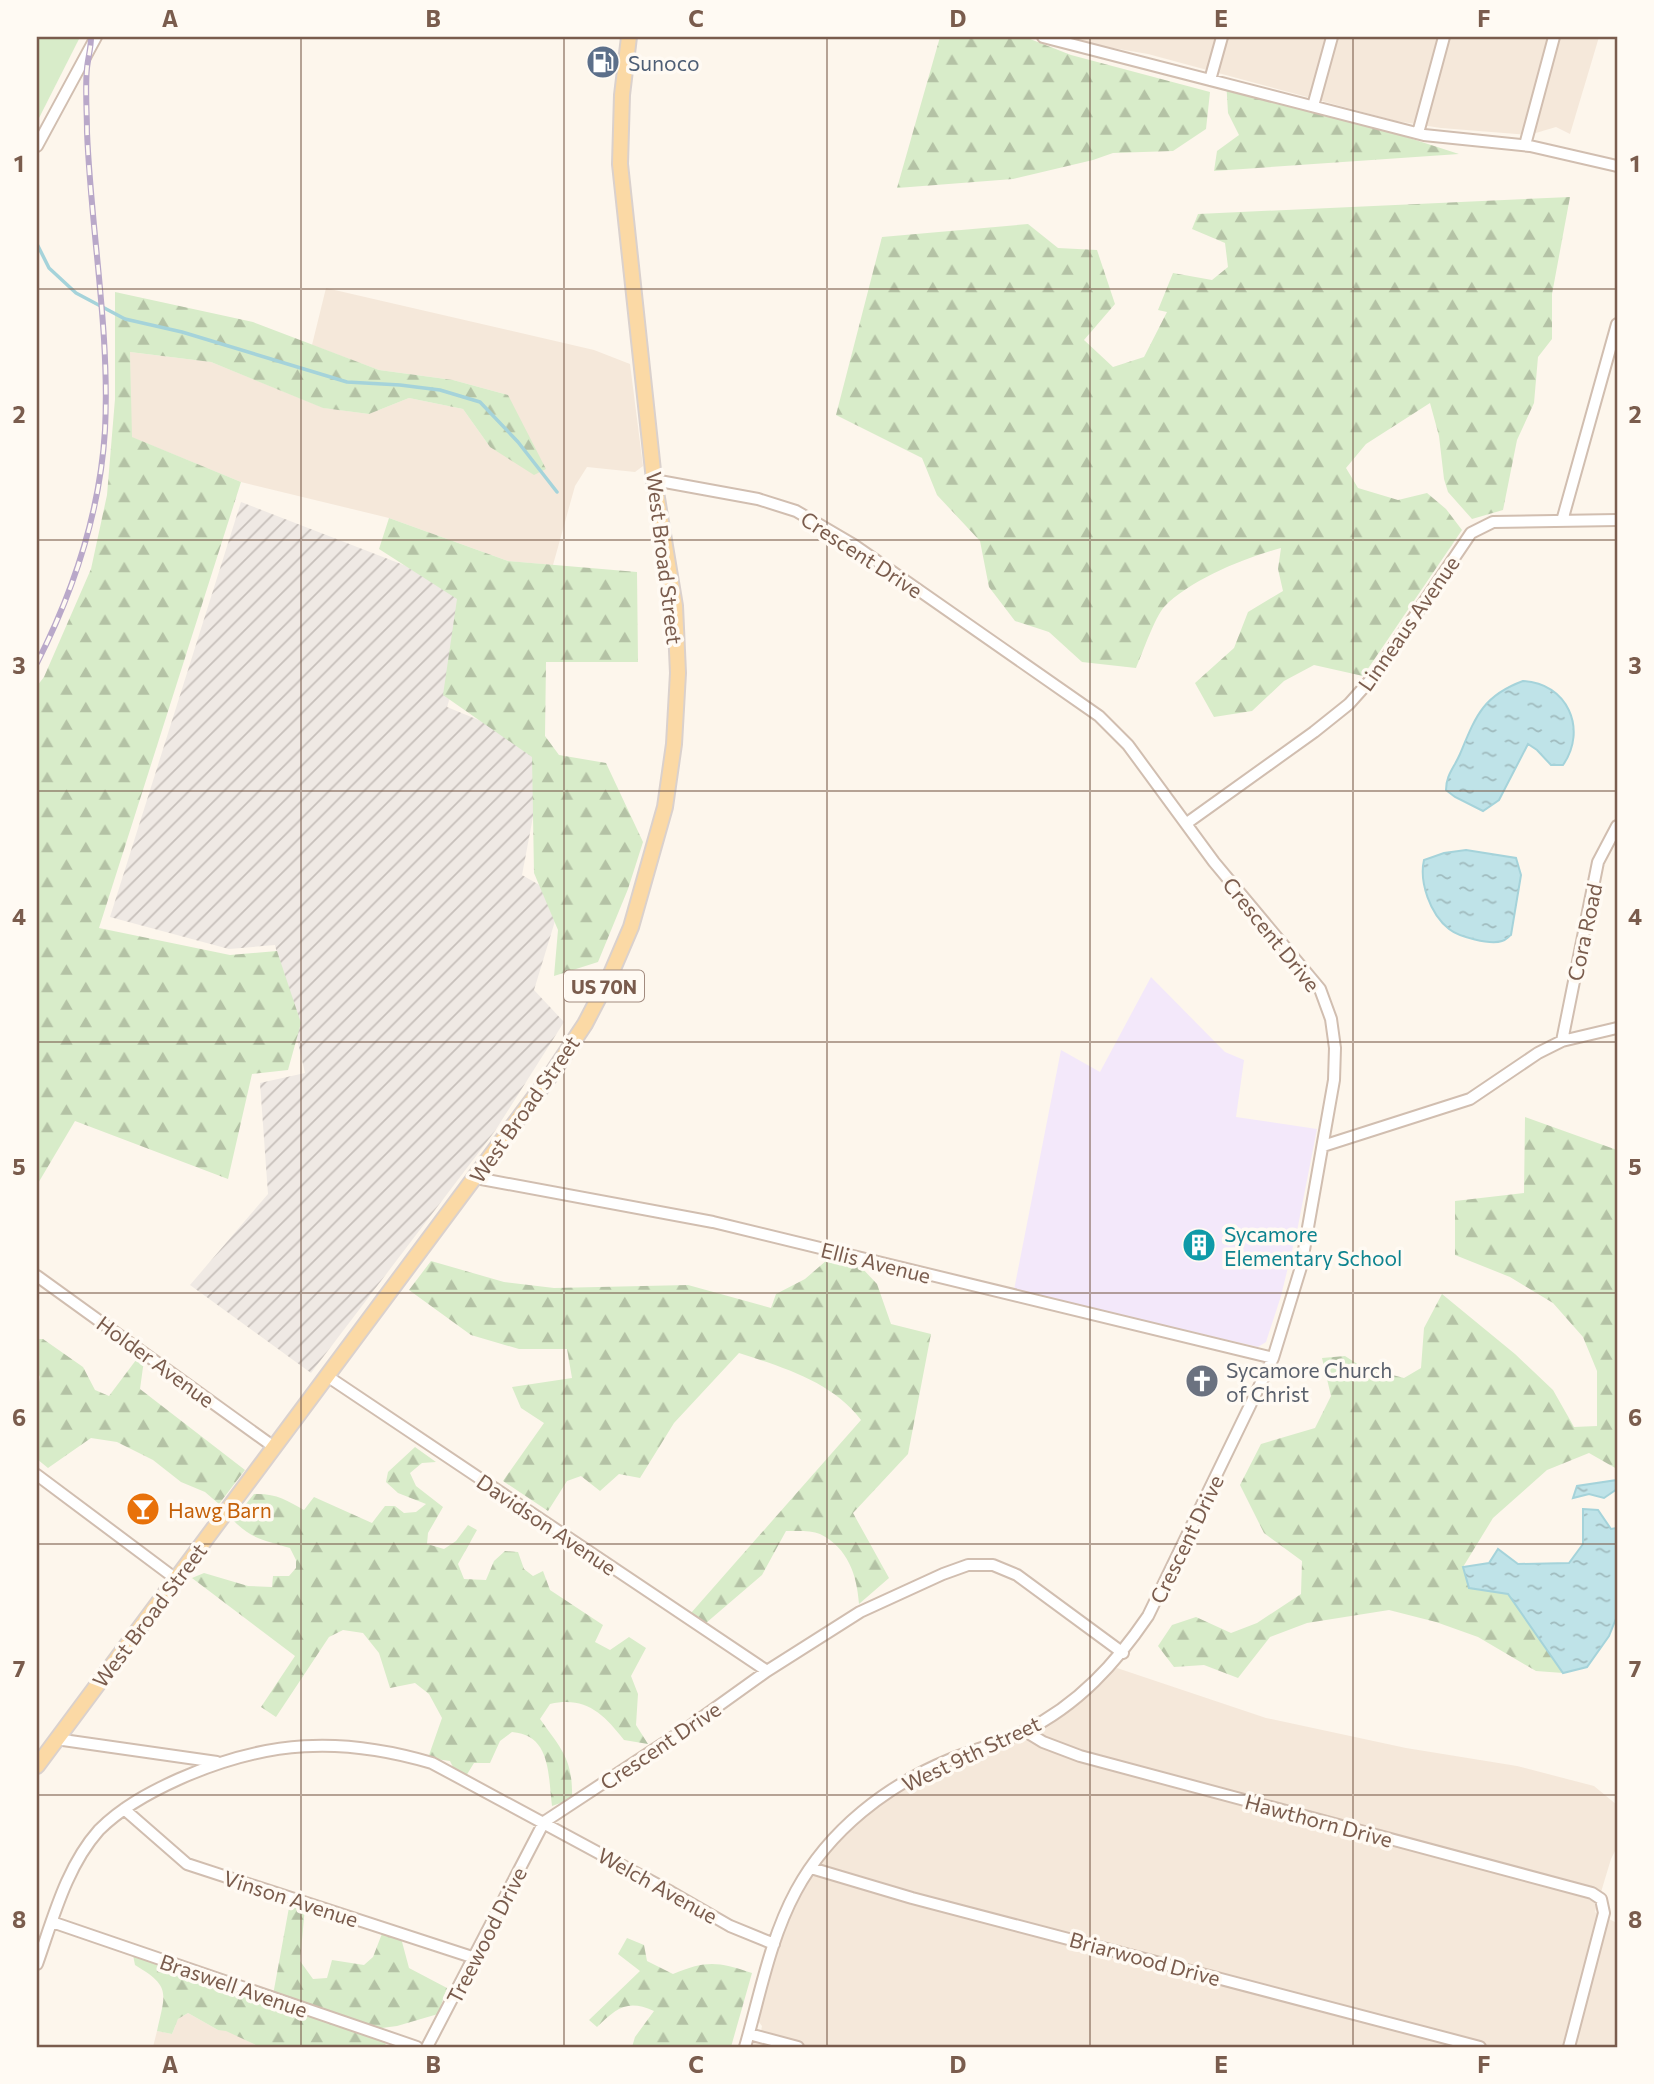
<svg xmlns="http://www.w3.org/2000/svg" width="1654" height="2084" viewBox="0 0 1654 2084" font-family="Commissioner,sans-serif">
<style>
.residential{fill:#f5e8da}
.industrial{fill:url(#industrial-furrows)}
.education{fill:#f3e8fa}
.forest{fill:url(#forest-firs)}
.park{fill:#d8ecc9}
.water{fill:url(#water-ripples);stroke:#a5d3da;stroke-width:2}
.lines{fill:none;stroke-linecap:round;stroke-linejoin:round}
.stream{stroke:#a5d3da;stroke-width:3.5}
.minor-casing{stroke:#d1beb0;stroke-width:14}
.major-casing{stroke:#dad1cd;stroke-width:18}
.minor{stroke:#fff;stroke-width:10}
.major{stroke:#fbd9a5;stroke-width:14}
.rail-casing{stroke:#b9a8c9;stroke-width:6}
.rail{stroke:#fffaf3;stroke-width:3.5;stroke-dasharray:10;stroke-linecap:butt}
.grid{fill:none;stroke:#7a5c4d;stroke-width:2;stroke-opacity:0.55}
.labels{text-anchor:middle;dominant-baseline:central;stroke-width:7;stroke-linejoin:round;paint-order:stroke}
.shield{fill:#fffaf3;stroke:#a28b7f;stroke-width:2}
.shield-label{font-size:19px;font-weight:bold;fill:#7a5c4d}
.service-label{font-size:21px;fill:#4e5e75;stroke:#fffaf3;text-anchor:start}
.street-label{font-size:21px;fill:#7a5c4d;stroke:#fffaf3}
.culture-label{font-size:21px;fill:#0d838f;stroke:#fffaf3;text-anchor:start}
.worship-label{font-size:21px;fill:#5b616d;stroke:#fffaf3;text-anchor:start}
.food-label{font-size:21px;fill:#c56008;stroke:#fffaf3;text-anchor:start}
.neatline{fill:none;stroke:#7a5c4d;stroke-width:2.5}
.grid-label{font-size:23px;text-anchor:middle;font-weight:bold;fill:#7a5c4d}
</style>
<defs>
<pattern id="industrial-furrows" width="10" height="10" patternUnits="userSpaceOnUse" patternTransform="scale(1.75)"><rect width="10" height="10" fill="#efe9e4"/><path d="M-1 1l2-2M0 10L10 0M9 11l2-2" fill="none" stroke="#c7c0bb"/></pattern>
<pattern id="forest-firs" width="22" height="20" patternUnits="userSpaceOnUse" patternTransform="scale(1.75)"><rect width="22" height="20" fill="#d8ecc9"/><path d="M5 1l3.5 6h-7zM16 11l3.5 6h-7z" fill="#b4c2a5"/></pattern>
<pattern id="water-ripples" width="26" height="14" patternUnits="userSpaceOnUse" patternTransform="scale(1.75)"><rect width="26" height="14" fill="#bfe3e8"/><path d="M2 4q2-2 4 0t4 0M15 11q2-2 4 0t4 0" fill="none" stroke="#a0bbbe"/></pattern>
</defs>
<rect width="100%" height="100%" fill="#fdf6ec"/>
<path class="residential" d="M1048,37H1599L1570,134L1556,127L1529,135L1441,128L1396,121L1148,54Z
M326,288L594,350L630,364L643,466L635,472L587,467L575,486L553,565L508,561L389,518L241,482L131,437L130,352L211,362L324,408L369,414L409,398L463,409L490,447L508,395L453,380L379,370L312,345Z
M1117,1668L1266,1718L1406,1748L1517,1766L1594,1786L1617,1805V1847L1611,1859L1595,1912L1617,1923V2047H748L759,2040L762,2026L758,2021V2012L783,1930L798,1892L829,1850L855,1823L890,1795L913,1782L1004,1744L1063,1713Z
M188,2013L218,2030H226L260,2047H153L157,2031L172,2034L178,2019Z"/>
<path class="industrial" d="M241,502L481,595L447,707L546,748L522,875L562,898L534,990L564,1022L495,1131L311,1373L190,1285L268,1194L260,1083L305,1073L275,945L229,949L110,917Z"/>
<path class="education" d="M1151,977L1225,1052L1244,1060L1236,1117L1317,1129L1298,1226L1281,1296L1266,1342L1258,1347L1014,1290L1061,1050L1100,1072Z"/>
<path class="forest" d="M940,37H1025L1071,55L1210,92L1206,129L1173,151L1113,153L1093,160L1013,179L897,188Z
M1226,79L1459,154L1214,171L1217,151L1239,135L1228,113Z
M1570,197L1552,294V339L1538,357L1534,403L1517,440L1503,510L1472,519L1448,492L1444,479L1439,436L1430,403L1366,444L1346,468L1358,488L1398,500L1427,493L1446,509L1462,530L1363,676L1314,665L1284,681L1252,711L1214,717L1195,683L1234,648L1248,612L1283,591L1278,569L1281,548C1244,558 1190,580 1164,607C1155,617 1142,654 1136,668L1082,662L1049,632L1015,621L989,587L980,541L937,495L922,458L836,415L882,237L1028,224L1058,248L1097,250L1115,304L1084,340L1113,367L1144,357L1167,312L1158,310L1173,273L1212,280L1228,267L1225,243L1192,229L1198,214Z
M115,292L253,322L379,370L453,380L508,395L546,469L534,475L490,447L463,409L409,398L369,414L323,408L211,362L130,352L132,437L241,482L99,928L230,955L277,951L301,1023L288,1070L252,1074L228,1179L75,1121L37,1185V686L44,677L91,569L107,495L115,399Z
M389,518L508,561L637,572L638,662H546L545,736L559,755L606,763L643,842L628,889L598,962L554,976L558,930L534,873L532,757L443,695L457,599L379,549Z
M1525,1117L1617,1150V1469L1589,1453L1547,1470L1493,1518L1463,1567L1469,1587L1508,1594L1563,1673L1536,1671L1478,1637L1436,1622L1389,1610L1307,1623L1270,1637L1238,1678L1204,1665L1174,1667L1158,1646L1172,1625L1196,1617L1231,1633L1257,1623L1301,1594L1302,1561L1264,1533L1240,1485L1261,1444L1315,1428L1331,1396L1322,1358L1345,1356L1362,1367L1404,1378L1421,1368L1424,1328L1442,1294L1515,1354L1553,1390L1574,1427L1597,1426V1371L1583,1337L1553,1303L1510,1277L1455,1255V1201L1524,1193Z
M827,1260L861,1267L877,1284L891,1324L931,1334L908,1454L853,1513L889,1578L859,1604C857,1575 848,1548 820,1534C811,1530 796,1531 786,1531L762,1575L706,1623L691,1613L861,1420C833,1382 782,1367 739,1353L674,1423L640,1478L619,1474L600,1491L581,1476L567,1481L548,1511L503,1481L544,1423L521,1408L512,1387L572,1378L567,1349H519L471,1335L409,1290L431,1261L504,1282L554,1288L688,1285L771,1308L776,1294L805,1279Z
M37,1339H43L83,1367L95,1390L109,1396L139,1356L144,1360L140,1389L245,1470L219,1504L205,1492L181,1482L153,1460L117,1442L91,1438L48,1468L37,1459V1393L40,1377L37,1371Z
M415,1447L436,1462L422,1463L410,1473L416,1486L443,1507L428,1533L427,1544L444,1549L456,1541L468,1525L477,1530L458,1564L464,1579L486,1580L494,1561L505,1551L518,1552L524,1569L533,1576L543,1571L550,1590L603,1625L595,1642L610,1650L629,1637L646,1648L631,1676L638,1694L636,1725L648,1744L624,1740C603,1713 585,1696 550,1704L540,1719C562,1750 573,1759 572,1799L552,1806C548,1774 551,1735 512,1732L500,1741L490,1763H474L466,1776L454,1769L450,1761L428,1758L442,1718L429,1694L415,1683L390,1688L379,1653L363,1633L343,1630L329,1637L276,1717L261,1707L295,1656L192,1578L204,1573L248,1586L272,1587L273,1576H289L296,1568V1560L290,1548C265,1540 252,1540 233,1520L254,1494C275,1493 287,1500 304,1510L314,1497L372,1523L385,1506H395L404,1513L416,1512L426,1504L398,1493L386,1482L388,1472Z
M290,1902L305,1907L300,1961L313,1979L327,1978L332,1960L364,1965L373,1957L383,1931L401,1938L409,1968L447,1988L438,2014L397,2026L374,2029L273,1995Z
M627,1938L644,1945L647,1961L673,1974C708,1960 717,1962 752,1973L731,2047H632L635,2037L654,2011C627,1999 617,2008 597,2027L589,2020L640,1971L618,1954Z
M133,1955L383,2040L386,2044L383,2047H260L226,2031L218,2030L188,2013L178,2019L172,2034L157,2031C165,1993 172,1987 135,1965Z"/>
<path class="park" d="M37,37H80L37,122Z"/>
<path class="water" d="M1523,681C1567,683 1588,729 1563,765H1551L1537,750L1528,744L1499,800L1483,811L1455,797L1446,790C1446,775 1454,768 1460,754C1475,718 1482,696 1523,681Z
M1466,850L1516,858L1521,875L1511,935C1508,937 1506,940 1502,941C1490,945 1459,937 1449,929C1430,914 1419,882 1424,860L1444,853Z
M1617,1480V1489L1604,1498L1589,1494L1573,1498L1577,1486Z
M1583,1509L1598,1510L1611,1529L1617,1528V1616L1609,1636L1587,1667L1563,1673L1508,1594L1469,1588L1463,1567L1489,1563L1498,1549L1518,1564L1569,1563L1583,1544Z"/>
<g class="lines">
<path class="stream" d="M37,244L49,268L76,293L125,319L182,332L347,382L400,385L440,390L480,402L518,442L557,492"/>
<defs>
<path id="minor" d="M1043,37L1424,135L1530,146L1617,166
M1210,80L1222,37
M1313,106L1332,37
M1418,133L1444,37
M1525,145L1554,37
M37,146L96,37
M654,480L758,499L796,511L854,545L1099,716L1128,745L1214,862L1320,989L1331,1019L1335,1048L1334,1080L1301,1267L1273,1358L1148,1616C1116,1663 1078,1705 1025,1731C1002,1743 975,1749 951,1759C887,1785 829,1830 796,1891C770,1939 760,1995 745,2047
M1562,521L1617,324
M1187,823L1314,732L1349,704L1374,676L1471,533L1493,522L1617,520
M1562,1041L1598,862L1617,826
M1323,1146L1470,1099L1538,1053L1562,1041L1617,1028
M476,1178L713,1222L1273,1358
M37,1276L274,1447
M327,1376L767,1671
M37,1475L176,1579
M1025,1731L1043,1742L1080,1756L1592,1893L1601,1899L1604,1913L1569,2047
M56,1739L217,1762
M124,1809L187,1864L475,1958
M811,1868L912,1898L1480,2047
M52,1922L417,2047
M37,1964C53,1919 66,1867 99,1830C122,1807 150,1792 179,1779C266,1740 341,1736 432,1763L671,1892L730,1926L774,1944
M749,2034L798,2047
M427,2047L544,1822L693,1724L767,1671L860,1612L943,1574L968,1565H993L1017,1575L1123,1653"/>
<path id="major" d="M37,1766L553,1072L585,1024L610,976L631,927L665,807L674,744L678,673L675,606L654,480L620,164L622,95L629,37"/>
</defs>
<use href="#minor" class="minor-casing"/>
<use href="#major" class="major-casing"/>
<use href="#minor" class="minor"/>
<use href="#major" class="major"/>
<defs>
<path id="rail" d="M37,663C74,590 100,513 105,430C110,331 91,231 87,132C87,112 85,89 87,68C88,58 91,48 91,37"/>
</defs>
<use href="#rail" class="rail-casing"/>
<use href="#rail" class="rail"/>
</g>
<path class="grid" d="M301,37V2047M564,37V2047M827,37V2047M1090,37V2047M1353,37V2047M37,289H1617M37,540H1617M37,791H1617M37,1042H1617M37,1293H1617M37,1544H1617M37,1795H1617"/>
<defs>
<symbol id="fuel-disc" viewBox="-11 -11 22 22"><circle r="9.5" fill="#5c6f8a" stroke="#fffaf3"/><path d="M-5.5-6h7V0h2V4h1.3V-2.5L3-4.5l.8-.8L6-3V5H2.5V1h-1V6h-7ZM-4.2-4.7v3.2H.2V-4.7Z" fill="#fff"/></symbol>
<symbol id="building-disc" viewBox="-11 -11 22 22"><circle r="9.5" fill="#0f9aa8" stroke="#fffaf3"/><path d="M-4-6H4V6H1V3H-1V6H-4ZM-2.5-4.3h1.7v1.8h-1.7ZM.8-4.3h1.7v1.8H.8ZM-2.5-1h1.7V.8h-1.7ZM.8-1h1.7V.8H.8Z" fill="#fff"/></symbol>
<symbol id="church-disc" viewBox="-11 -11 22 22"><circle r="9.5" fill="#6b7280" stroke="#fffaf3"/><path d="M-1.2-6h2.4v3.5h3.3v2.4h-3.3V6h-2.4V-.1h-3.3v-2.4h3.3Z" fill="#fff"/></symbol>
<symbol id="bar-disc" viewBox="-11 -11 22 22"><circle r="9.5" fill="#e8710a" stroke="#fffaf3"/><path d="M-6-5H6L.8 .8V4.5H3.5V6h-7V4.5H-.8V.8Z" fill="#fff"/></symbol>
</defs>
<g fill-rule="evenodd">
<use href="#fuel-disc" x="584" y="43" width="38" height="38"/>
<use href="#building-disc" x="1180" y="1226" width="38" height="38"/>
<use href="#church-disc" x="1183" y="1362" width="38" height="38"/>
<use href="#bar-disc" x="124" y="1490" width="38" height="38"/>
</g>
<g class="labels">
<rect class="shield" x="564" y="970.5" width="80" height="31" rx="5"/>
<g class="shield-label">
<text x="604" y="986">US 70N</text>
</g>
<g class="service-label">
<text x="628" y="62">Sunoco</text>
</g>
<g class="street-label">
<text transform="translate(862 554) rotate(33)">Crescent Drive</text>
<text transform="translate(665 558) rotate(83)">West Broad Street</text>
<text transform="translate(1408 623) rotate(-55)">Linneaus Avenue</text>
<text transform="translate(1584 932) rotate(-78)">Cora Road</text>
<text transform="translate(1272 934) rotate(51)">Crescent Drive</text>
<text transform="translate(524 1109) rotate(-55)">West Broad Street</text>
<text transform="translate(876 1262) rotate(14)">Ellis Avenue</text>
<text transform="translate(156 1361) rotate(36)">Holder Avenue</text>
<text transform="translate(547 1524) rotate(34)">Davidson Avenue</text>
<text transform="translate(1186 1539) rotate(-64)">Crescent Drive</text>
<text transform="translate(149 1615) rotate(-53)">West Broad Street</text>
<text transform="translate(660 1745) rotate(-34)">Crescent Drive</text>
<text transform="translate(971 1753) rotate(-25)">West 9th Street</text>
<text transform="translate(1319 1820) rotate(15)">Hawthorn Drive</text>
<text transform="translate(658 1885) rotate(29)">Welch Avenue</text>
<text transform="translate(291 1898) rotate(18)">Vinson Avenue</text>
<text transform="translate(486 1935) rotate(-63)">Treewood Drive</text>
<text transform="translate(1145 1958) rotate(15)">Briarwood Drive</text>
<text transform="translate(234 1985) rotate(19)">Braswell Avenue</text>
</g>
<g class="culture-label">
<text x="1224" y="1233">Sycamore<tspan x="1224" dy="24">Elementary School</tspan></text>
</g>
<g class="worship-label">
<text x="1226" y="1369">Sycamore Church<tspan x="1226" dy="24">of Christ</tspan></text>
</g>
<g class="food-label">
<text x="168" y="1509">Hawg Barn</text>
</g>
</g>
<rect width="1654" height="2084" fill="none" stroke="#fffaf3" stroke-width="77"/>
<rect x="38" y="38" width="1578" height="2008" class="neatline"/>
<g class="grid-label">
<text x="170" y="27">A</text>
<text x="433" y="27">B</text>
<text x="696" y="27">C</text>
<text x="958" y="27">D</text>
<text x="1221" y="27">E</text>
<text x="1484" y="27">F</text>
<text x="19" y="172">1</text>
<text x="1635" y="172">1</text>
<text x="19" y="423">2</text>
<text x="1635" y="423">2</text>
<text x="19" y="674">3</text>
<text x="1635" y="674">3</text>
<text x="19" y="925">4</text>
<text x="1635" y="925">4</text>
<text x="19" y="1175">5</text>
<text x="1635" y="1175">5</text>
<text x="19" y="1426">6</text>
<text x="1635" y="1426">6</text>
<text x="19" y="1677">7</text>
<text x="1635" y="1677">7</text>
<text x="19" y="1928">8</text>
<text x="1635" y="1928">8</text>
<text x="170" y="2073">A</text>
<text x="433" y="2073">B</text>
<text x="696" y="2073">C</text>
<text x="958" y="2073">D</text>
<text x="1221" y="2073">E</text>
<text x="1484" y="2073">F</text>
</g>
</svg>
